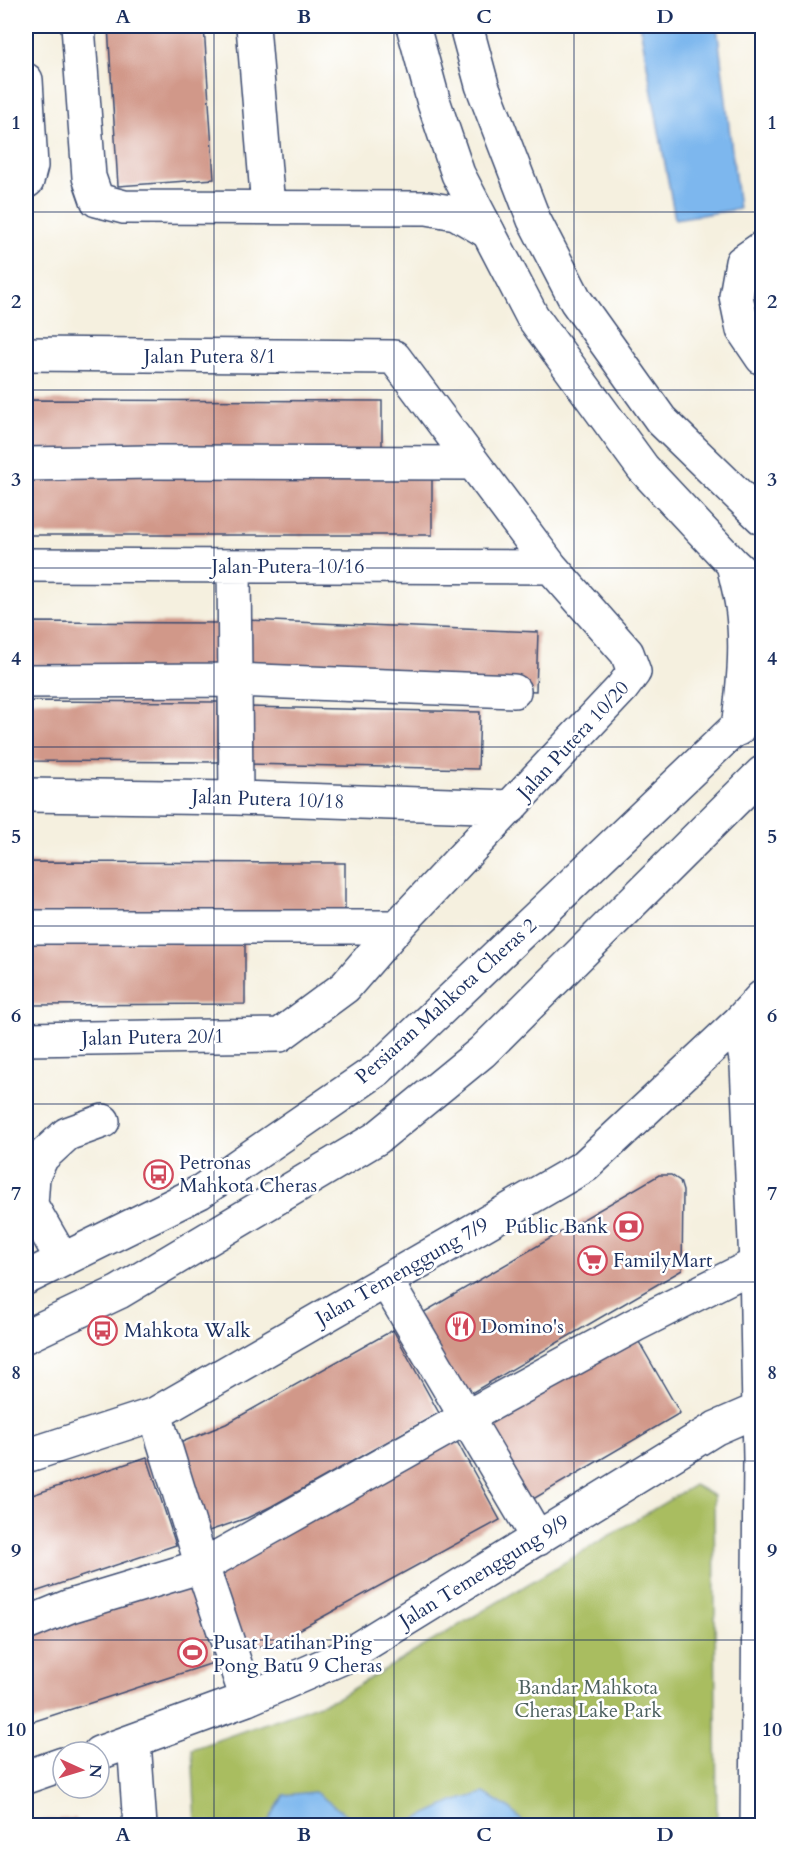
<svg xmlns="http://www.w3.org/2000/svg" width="788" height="1851" viewBox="0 0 788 1851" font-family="Cardo,serif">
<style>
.green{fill:#a9bd61;stroke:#627660;stroke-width:1.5}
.water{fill:#7db7ee;stroke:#4c73a6;stroke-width:1.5}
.building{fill:#d19889}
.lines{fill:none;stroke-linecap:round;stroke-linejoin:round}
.minor-casing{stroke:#3c4c71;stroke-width:36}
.major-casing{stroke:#3c4c71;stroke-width:36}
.minor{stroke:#fff;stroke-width:33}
.major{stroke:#fff;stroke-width:33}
.grid{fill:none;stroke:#1b2f5e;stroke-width:1.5;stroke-opacity:0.55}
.labels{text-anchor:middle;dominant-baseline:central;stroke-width:5;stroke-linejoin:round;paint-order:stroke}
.street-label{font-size:20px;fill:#1b2f5e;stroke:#fff}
.poi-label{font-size:20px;fill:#1b2f5e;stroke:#fff;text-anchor:start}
.park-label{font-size:20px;fill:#4d615f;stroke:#fff}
.neatline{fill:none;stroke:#1b2f5e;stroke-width:2}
.grid-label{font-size:20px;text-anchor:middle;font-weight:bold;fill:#1b2f5e}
</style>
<rect width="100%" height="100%" fill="#fff"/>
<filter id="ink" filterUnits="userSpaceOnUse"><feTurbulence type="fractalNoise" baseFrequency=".0167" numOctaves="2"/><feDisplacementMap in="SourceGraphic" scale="12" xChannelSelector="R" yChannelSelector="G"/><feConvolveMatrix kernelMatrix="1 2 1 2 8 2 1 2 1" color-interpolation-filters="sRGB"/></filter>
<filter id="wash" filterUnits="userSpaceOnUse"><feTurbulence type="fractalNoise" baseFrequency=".008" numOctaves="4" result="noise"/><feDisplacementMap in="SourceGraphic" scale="24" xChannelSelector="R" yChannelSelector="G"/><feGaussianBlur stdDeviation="1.35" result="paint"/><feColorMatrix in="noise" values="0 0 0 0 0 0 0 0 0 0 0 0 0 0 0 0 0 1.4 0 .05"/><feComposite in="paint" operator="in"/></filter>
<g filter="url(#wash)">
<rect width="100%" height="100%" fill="#f5f0df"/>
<path class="green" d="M694,1485L714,1496L717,1825H196L192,1749L337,1698Z"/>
<path class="water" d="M640,26H717L739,209L675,219Z
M315,1792L360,1825H266L284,1795Z
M484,1793L510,1809L526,1825H403L453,1802Z"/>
<g id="blocks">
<path class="building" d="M108,26H204L214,179L118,186Z
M26,400L382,401V454H26Z
M26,472H432V535H26Z
M244,620L538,632L536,691L242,678Z
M26,622L218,623V673H26Z
M26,701L218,702V762L26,761Z
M246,707L480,712L478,769L245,764Z
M28,862L345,863V922L27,921Z
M245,941V1004L26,1005V942Z
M659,1175H671L680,1181L683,1191L682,1270L461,1399L414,1318Z
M393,1330L439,1413L272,1506L247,1518L197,1535L170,1447L226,1424Z
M635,1335L680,1413L523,1505L478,1427Z
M455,1438L500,1520L275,1643L239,1651L209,1563Z
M147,1457L176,1545L26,1595V1497Z
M189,1577L216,1662L26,1724V1630Z
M75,1818L82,1826H26V1821Z"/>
</g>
</g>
<g filter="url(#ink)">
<use href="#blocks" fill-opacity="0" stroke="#3c4c71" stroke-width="1.5"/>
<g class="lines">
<defs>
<path id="minor" d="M78,26L89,177L97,200L124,207L427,208L456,213L488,232
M253,26L268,207
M26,80L31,166L27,181H26
M762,248L742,262L736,296L743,330L762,358
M26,354L394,357L551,567L627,653L634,672L622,688L397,927L345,987L280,1035L26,1039
M26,464L151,462L472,463
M26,565L551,567
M234,566L236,798
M26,681L235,680L514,691
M26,795L236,798L511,807
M26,927H397
M739,1022L747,1065L756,1264L760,1459L757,1826
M62,1259L31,1205L33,1176L42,1157L67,1134L103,1121
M26,1278L200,1192L377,1070L762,703
M386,1281L538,1539
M26,1336L119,1292L377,1138L482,1052L762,773
M155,1414L202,1566L247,1699
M26,1456L155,1414L585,1166L739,1022L762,997
M26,1624L70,1606L202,1566L467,1417L635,1325L756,1264
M134,1741L140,1826
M99,1753L247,1699L346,1656L716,1428L762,1408
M26,1777L63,1764"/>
<path id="major" d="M413,26L434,103L458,174L532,316L643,468L733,564L762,591
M466,26L482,85L534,220L576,301L661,420L762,518
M733,564C736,578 740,592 742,606C748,647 743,688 738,729"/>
</defs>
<use href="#minor" class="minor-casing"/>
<use href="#major" class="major-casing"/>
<use href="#minor" class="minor"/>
<use href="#major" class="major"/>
</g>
</g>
<path class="grid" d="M214,26V1826M394,26V1826M574,26V1826M26,212H762M26,390H762M26,568H762M26,747H762M26,926H762M26,1104H762M26,1282H762M26,1461H762M26,1640H762"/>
<defs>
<symbol id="bus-ring" viewBox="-11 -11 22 22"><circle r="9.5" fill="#fff" stroke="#d1495b" stroke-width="1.5"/><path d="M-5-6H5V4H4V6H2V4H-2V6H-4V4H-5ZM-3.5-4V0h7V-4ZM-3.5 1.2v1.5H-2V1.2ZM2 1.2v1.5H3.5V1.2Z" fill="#d1495b"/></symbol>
<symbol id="bank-ring" viewBox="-11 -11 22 22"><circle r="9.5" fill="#fff" stroke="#d1495b" stroke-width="1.5"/><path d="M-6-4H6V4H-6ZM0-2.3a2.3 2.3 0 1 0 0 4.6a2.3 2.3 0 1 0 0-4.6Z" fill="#d1495b"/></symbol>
<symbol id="supermarket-ring" viewBox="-11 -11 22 22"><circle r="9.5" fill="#fff" stroke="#d1495b" stroke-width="1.5"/><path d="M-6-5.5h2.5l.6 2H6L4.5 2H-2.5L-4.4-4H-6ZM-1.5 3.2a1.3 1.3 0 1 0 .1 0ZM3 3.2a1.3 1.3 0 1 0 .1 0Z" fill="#d1495b"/></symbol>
<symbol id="restaurant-ring" viewBox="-11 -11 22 22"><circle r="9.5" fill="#fff" stroke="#d1495b" stroke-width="1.5"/><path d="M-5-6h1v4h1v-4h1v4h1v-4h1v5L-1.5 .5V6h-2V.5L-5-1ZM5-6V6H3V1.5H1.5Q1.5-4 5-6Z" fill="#d1495b"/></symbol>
<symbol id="stadium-ring" viewBox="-11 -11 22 22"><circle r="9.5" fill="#fff" stroke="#d1495b" stroke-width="1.5"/><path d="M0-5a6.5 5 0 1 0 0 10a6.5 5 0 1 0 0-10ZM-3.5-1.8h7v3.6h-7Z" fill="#d1495b"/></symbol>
</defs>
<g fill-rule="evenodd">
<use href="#bus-ring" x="142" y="1158" width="33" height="33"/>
<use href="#bank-ring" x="612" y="1210" width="33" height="33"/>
<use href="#supermarket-ring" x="576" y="1244" width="33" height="33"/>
<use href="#restaurant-ring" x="444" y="1310" width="33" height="33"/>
<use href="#bus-ring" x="86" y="1314" width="33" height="33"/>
<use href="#stadium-ring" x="176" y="1636" width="33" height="33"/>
</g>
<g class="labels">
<g class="street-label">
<text x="210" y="356">Jalan Putera 8/1</text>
<text x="288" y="566">Jalan Putera 10/16</text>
<text transform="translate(573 740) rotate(-47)">Jalan Putera 10/20</text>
<text transform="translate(268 799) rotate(2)">Jalan Putera 10/18</text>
<text transform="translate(446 1001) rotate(-42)">Persiaran Mahkota Cheras 2</text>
<text transform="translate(153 1037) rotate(-1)">Jalan Putera 20/1</text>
<text transform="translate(402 1271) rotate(-30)">Jalan Temenggung 7/9</text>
<text transform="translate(484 1571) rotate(-32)">Jalan Temenggung 9/9</text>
</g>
<g class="poi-label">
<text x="179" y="1162">Petronas<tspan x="179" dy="23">Mahkota Cheras</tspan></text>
<text x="608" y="1226" text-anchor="end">Public Bank</text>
<text x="613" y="1260">FamilyMart</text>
<text x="481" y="1326">Domino's</text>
<text x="124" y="1330">Mahkota Walk</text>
<text x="213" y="1642">Pusat Latihan Ping<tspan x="213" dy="23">Pong Batu 9 Cheras</tspan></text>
</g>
<g class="park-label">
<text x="588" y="1687">Bandar Mahkota<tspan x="588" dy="23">Cheras Lake Park</tspan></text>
</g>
</g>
<rect width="788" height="1851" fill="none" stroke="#fff" stroke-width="66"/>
<g transform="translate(81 1770) rotate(94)"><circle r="28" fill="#ffffff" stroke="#a4acbf" stroke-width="1.5"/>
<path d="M0-4.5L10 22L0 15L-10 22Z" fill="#d1495b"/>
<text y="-9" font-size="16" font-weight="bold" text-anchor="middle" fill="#1b2f5e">N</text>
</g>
<rect x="33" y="33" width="722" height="1785" class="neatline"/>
<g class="grid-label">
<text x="123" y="23">A</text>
<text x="304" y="23">B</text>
<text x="484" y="23">C</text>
<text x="665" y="23">D</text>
<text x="16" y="129">1</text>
<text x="772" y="129">1</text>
<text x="16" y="308">2</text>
<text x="772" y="308">2</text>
<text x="16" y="486">3</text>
<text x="772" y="486">3</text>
<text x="16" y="665">4</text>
<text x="772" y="665">4</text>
<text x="16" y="843">5</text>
<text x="772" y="843">5</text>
<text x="16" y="1022">6</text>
<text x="772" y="1022">6</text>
<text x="16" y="1200">7</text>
<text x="772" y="1200">7</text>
<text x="16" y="1379">8</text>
<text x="772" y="1379">8</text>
<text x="16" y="1557">9</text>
<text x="772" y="1557">9</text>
<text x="16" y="1736">10</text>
<text x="772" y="1736">10</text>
<text x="123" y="1841">A</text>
<text x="304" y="1841">B</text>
<text x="484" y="1841">C</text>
<text x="665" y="1841">D</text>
</g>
</svg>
